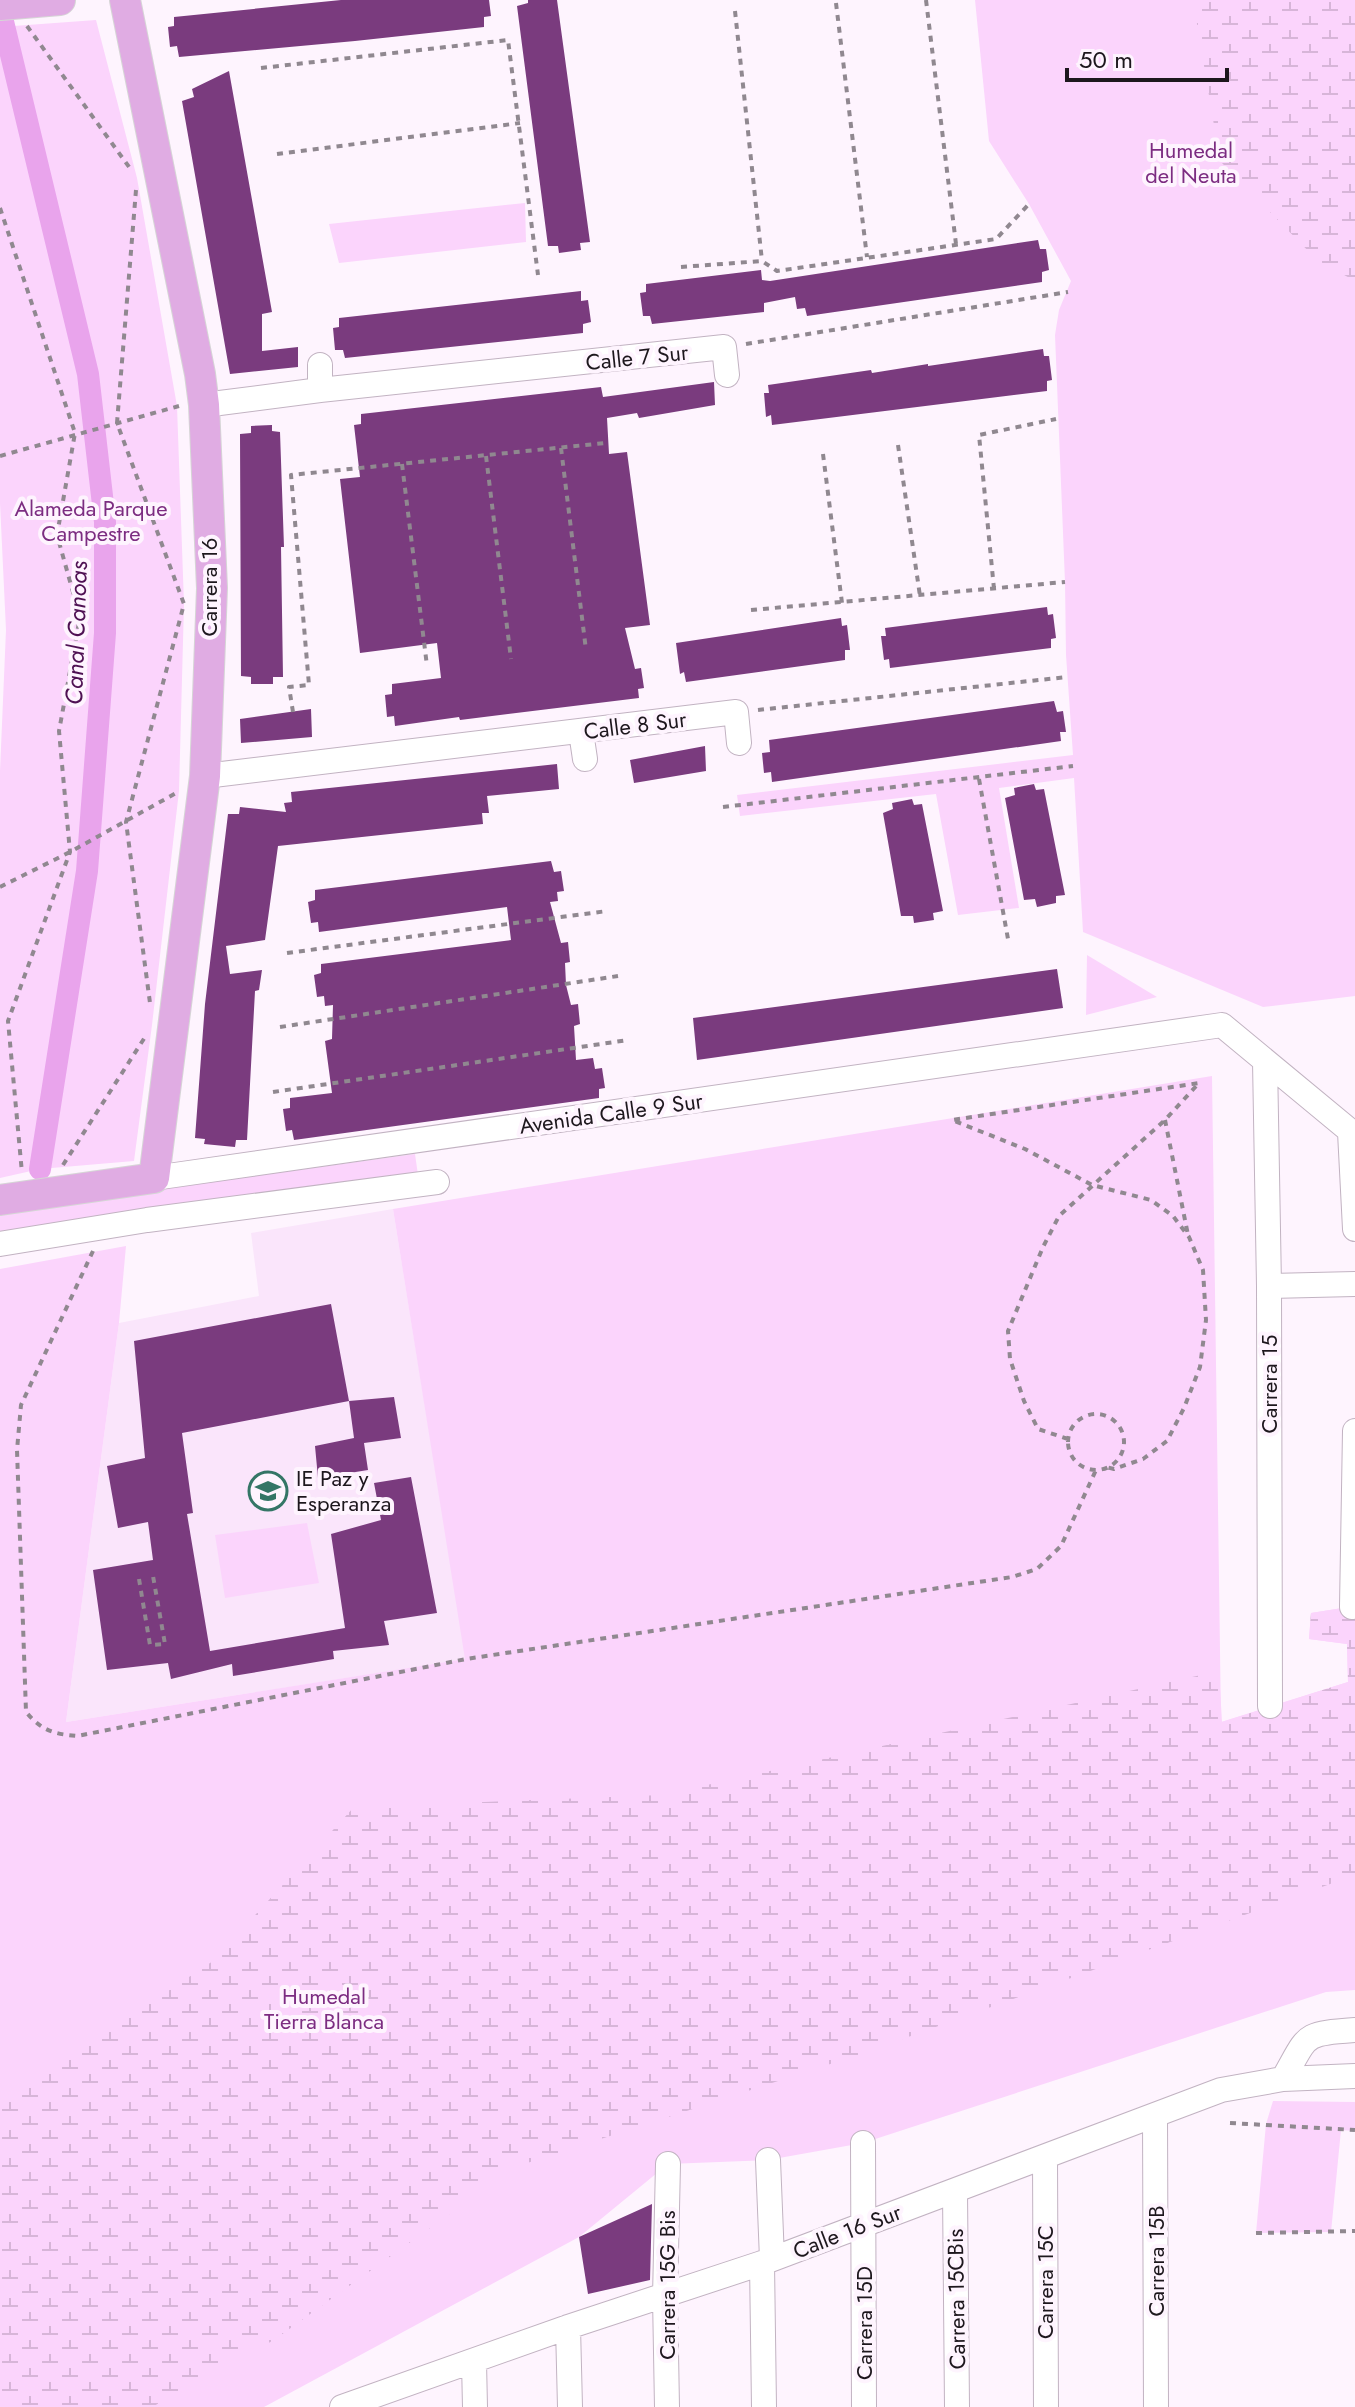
<svg xmlns="http://www.w3.org/2000/svg" width="1355" height="2407" viewBox="0 0 1355 2407" font-family="Jost,sans-serif">
<style>
.built{fill:#fae5fb}
.green{fill:#fbd4fc}
.wetland{fill:url(#wetland-marsh)}
.lines{fill:none;stroke-linecap:round;stroke-linejoin:round}
.canal{stroke:#e9a4ec;stroke-width:22}
.building{fill:#7a3b7e}
.minor-casing{stroke:#c2b3c2;stroke-width:26}
.major-casing{stroke:#d6d5d6;stroke-width:32}
.path{stroke:#908890;stroke-width:4;stroke-dasharray:6 6;stroke-linecap:butt}
.minor{stroke:#fff;stroke-width:24}
.major{stroke:#e0ace3;stroke-width:30}
.labels{text-anchor:middle;dominant-baseline:central;stroke-width:8;stroke-linejoin:round;paint-order:stroke}
.park-label{font-size:22px;fill:#7c2c81;stroke:#fef4fe}
.street-label{font-size:22px;fill:#1d171d;stroke:#fef4fe}
.poi-label{font-size:22px;fill:#1d171d;stroke:#fef4fe;text-anchor:start}
.water-label{font-size:24px;font-style:italic;fill:#4f1153;stroke:#fef4fe}
</style>
<defs>
<pattern id="wetland-marsh" width="20" height="14" patternUnits="userSpaceOnUse" patternTransform="scale(2)"><rect width="20" height="14" fill="#fbd4fc"/><path d="M1 5h8M5 5V1M11 12h8M15 12V8" fill="none" stroke="#d7b5d8"/></pattern>
</defs>
<rect width="100%" height="100%" fill="#fef4fe"/>
<path class="built" d="M393,1209L466,1659L66,1722L119,1323L259,1296L251,1233Z"/>
<path class="green" d="M975,0H1355V996L1263,1007L1083,932L1074,778L999,788L1019,908L958,915L936,794L740,816L737,795L1073,755L1066,655L1065,582L1055,335L1059,310L1071,281L1029,204L989,141Z
M96,20L137,178L177,406L184,604L179,791L152,1025L134,1161L40,1169L0,1178V771L6,630L0,503V27Z
M525,203L526,242L339,263L329,224Z
M1087,955L1157,997L1086,1015Z
M1212,1076L1221,1722L1348,1682L1347,1644L1309,1639L1311,1613L1355,1606V1990L1326,1992L863,2143L768,2160L668,2164L579,2237L264,2407H0V1269L126,1246L119,1323L66,1722L465,1659L393,1209Z
M415,1154L418,1175L0,1232V1211Z
M307,1523L319,1583L225,1598L215,1535Z
M1273,2101L1355,2102V2131L1341,2130L1331,2232L1256,2233L1266,2124Z"/>
<path class="wetland" d="M1193,0H1355V281L1317,260L1220,161Z
M1355,1606V1875L864,2053L515,2167L274,2340L152,2407H0V2103L213,1961L354,1807L662,1795L1219,1671L1222,1722L1348,1682L1347,1644L1309,1639L1311,1613Z"/>
<g class="lines">
<path class="canal" d="M0,9L88,374L105,522V633L87,871L40,1169"/>
</g>
<path class="building" d="M341,0H489L491,16L484,17V27L355,41L179,57L177,46L170,47L168,27L174,26V17Z
M528,0H557L590,242L580,243L581,250L559,253L558,246H548L517,6L528,3Z
M229,71L272,312L262,314V351L298,347V367L230,374L182,101L194,97L192,89Z
M1038,240L1040,249H1046L1049,270L1042,272V282L807,316L805,308L797,309L795,297L764,303V312L652,324L650,316H643L640,293L646,292V284L761,270L762,280L770,281Z
M581,291V301L588,300L591,322L583,324V333L345,358L343,350H335L333,328L339,327V318Z
M1043,349L1044,356H1049L1052,380L1047,381V391L772,425L771,415L766,417L764,393H769L768,385L871,370L872,373L928,364V366Z
M714,382L715,405L639,418L637,413L607,418L609,454L627,452L650,625L625,628L635,669L641,668L644,688L638,689L639,698L460,720L459,717L395,726L394,716L387,717L385,695L392,694V684L441,678L437,643L360,653L340,479L360,477L354,425L361,424V414L601,387L603,397Z
M272,425V431L280,432L284,547H281L283,677H273V684H251V677L241,676L240,434L251,433V426Z
M1047,607L1048,615L1053,614L1056,638L1051,639V648L890,668L889,659L884,660L881,636H886L885,628Z
M841,618L842,626L847,625L850,650H845V660L686,682L684,672L680,674L676,643Z
M1054,701L1057,712L1063,711L1066,732H1060L1061,741L772,782L771,772L764,773L762,753L770,752L769,740Z
M311,709L312,737L241,743L240,719Z
M705,746L706,771L634,783L630,760Z
M557,764L559,789L487,796L489,813H482L483,824L278,846L265,940L226,946L230,974L262,970L259,990L255,991L247,1140H236L235,1147L204,1144L205,1139L195,1138L205,1004L228,814H239L240,807L286,812L284,803L292,802L291,792Z
M1034,784L1036,790L1044,789L1065,895L1056,896V903L1037,907L1035,899L1024,900L1005,798L1015,795L1014,788Z
M912,799L914,805L922,804L943,911L933,913L934,920L914,923L913,916H901L883,813L893,809L892,803Z
M551,861L554,872L561,871L564,891L557,892L558,901L550,902L561,943L568,942L570,962L565,963L566,985L571,1005L578,1004L580,1024L574,1026L576,1060L593,1058L595,1069L602,1068L605,1088L599,1089V1098L294,1140L292,1130L286,1131L283,1109L290,1108V1098L332,1093L325,1041L332,1039L333,1005L325,1006L324,996L317,997L314,975L321,973V964L511,940L507,907L319,932L318,922L311,923L308,902L315,900V890Z
M1057,969L1063,1008L697,1060L693,1018Z
M331,1304L349,1401L182,1433L193,1513L187,1514L210,1651L345,1628L331,1534L381,1520L374,1483L411,1477L437,1613L384,1621L389,1645L333,1651L334,1659L233,1676L232,1664L171,1679L168,1663L107,1670L93,1570L153,1560L148,1522L118,1528L107,1466L145,1458L134,1341Z
M394,1397L401,1438L364,1443L368,1470L318,1478L315,1446L354,1438L349,1401Z
M652,2204L650,2280L588,2294L579,2237Z"/>
<g class="lines">
<defs>
<path id="minor" d="M320,365V390
M204,405L320,390L724,347L727,375
M581,732L585,759
M205,776L736,712L739,743
M1265,1061L1269,1286L1270,1706
M1350,1132L1355,1229
M154,1178L1222,1025L1355,1135
M0,1244L147,1220L437,1182
M1269,1286L1355,1284
M1352,1607L1355,1431
M1283,2079C1309,2034 1301,2034 1355,2030
M1155,2115L1156,2407
M863,2143L864,2407
M1045,2157L1046,2407
M768,2160L772,2259
M955,2192L957,2407
M762,2263L764,2407
M568,2327L570,2407
M474,2362L475,2407
M342,2407L568,2327L762,2263L1221,2090L1283,2079L1355,2076
M667,2407L665,2297L668,2164"/>
<path id="major" d="M0,5L60,0
M0,1200L154,1178L205,776L212,588L204,405L200,374L125,0"/>
</defs>
<use href="#minor" class="minor-casing"/>
<use href="#major" class="major-casing"/>
<path class="path" d="M926,0L956,244
M836,3L867,257
M735,11L762,261
M27,26L132,171
M261,68L508,40L538,275
M277,154L520,123
M136,190L117,423L184,604L126,822L150,1003
M0,208L75,433L57,535L80,617L59,731L70,852L8,1021L22,1173
M681,267L762,261L777,271L996,239L1029,204
M746,344L1068,292
M898,445L920,596
M561,448L586,650
M823,454L842,603
M0,456L179,406
M486,456L511,659
M402,464L427,666
M994,589L979,435L1056,419
M751,610L1065,582
M758,710L1067,677
M293,712L289,687L309,685L291,475L605,443
M979,779L1008,939
M723,807L1073,766
M0,887L70,852L178,792
M287,953L607,911
M280,1027L618,976
M273,1092L628,1040
M1165,1120L1188,1235
M63,1165L147,1034
M93,1251L21,1405L17,1450L26,1712C42,1731 54,1734 77,1736L466,1659L1012,1577L1037,1569L1061,1546L1096,1470
M1068 1442a28 28 0 1 1 56 0a28 28 0 1 1-56 0Z
M1068,1439L1038,1429L1024,1401L1010,1359L1008,1331L1043,1247L1059,1216L1165,1120L1199,1083L952,1120L1025,1149L1092,1185L1151,1200L1173,1216L1189,1237L1203,1270L1206,1320L1200,1367L1184,1408L1167,1441L1143,1459L1114,1469L1106,1467
M139,1579L150,1645L165,1644L153,1576
M1230,2123L1355,2130
M1256,2233L1355,2231"/>
<use href="#minor" class="minor"/>
<use href="#major" class="major"/>
</g>
<defs>
<symbol id="school-ring" viewBox="-11 -11 22 22"><circle r="9.5" fill="#fef4fe" stroke="#347666" stroke-width="1.5"/><path d="M0-5L7-2L0 1L-7-2ZM-4 1L0 2.5L4 1V4Q0 6-4 4Z" fill="#347666"/></symbol>
</defs>
<g fill-rule="evenodd">
<use href="#school-ring" x="246" y="1469" width="44" height="44"/>
</g>
<g class="labels">
<g class="park-label">
<text x="1191" y="150">Humedal<tspan x="1191" dy="25">del Neuta</tspan></text>
<text x="91" y="508">Alameda Parque<tspan x="91" dy="25">Campestre</tspan></text>
<text x="324" y="1996">Humedal<tspan x="324" dy="25">Tierra Blanca</tspan></text>
</g>
<g class="street-label">
<text transform="translate(637 357) rotate(-6)">Calle 7 Sur</text>
<text transform="translate(209 587) rotate(-90)">Carrera 16</text>
<text transform="translate(635 725) rotate(-7)">Calle 8 Sur</text>
<text transform="translate(611 1113) rotate(-8)">Avenida Calle 9 Sur</text>
<text transform="translate(1269 1384) rotate(-90)">Carrera 15</text>
<text transform="translate(847 2231) rotate(-21)">Calle 16 Sur</text>
<text transform="translate(1156 2261) rotate(-90)">Carrera 15B</text>
<text transform="translate(1045 2282) rotate(-90)">Carrera 15C</text>
<text transform="translate(667 2285) rotate(-90)">Carrera 15G Bis</text>
<text transform="translate(956 2299) rotate(-91)">Carrera 15CBis</text>
<text transform="translate(864 2323) rotate(-90)">Carrera 15D</text>
</g>
<g class="poi-label">
<text x="296" y="1478">IE Paz y<tspan x="296" dy="25">Esperanza</tspan></text>
</g>
<g class="water-label">
<text transform="translate(76 633) rotate(-88)">Canal Canoas</text>
</g>
</g>
<path d="M1067 68v12h160v-12" fill="none" stroke="#1d171d" stroke-width="4"/>
<text x="1079" y="68" font-size="24" fill="#1d171d" stroke="#fef4fe" stroke-width="6" paint-order="stroke">50 m</text>
</svg>
